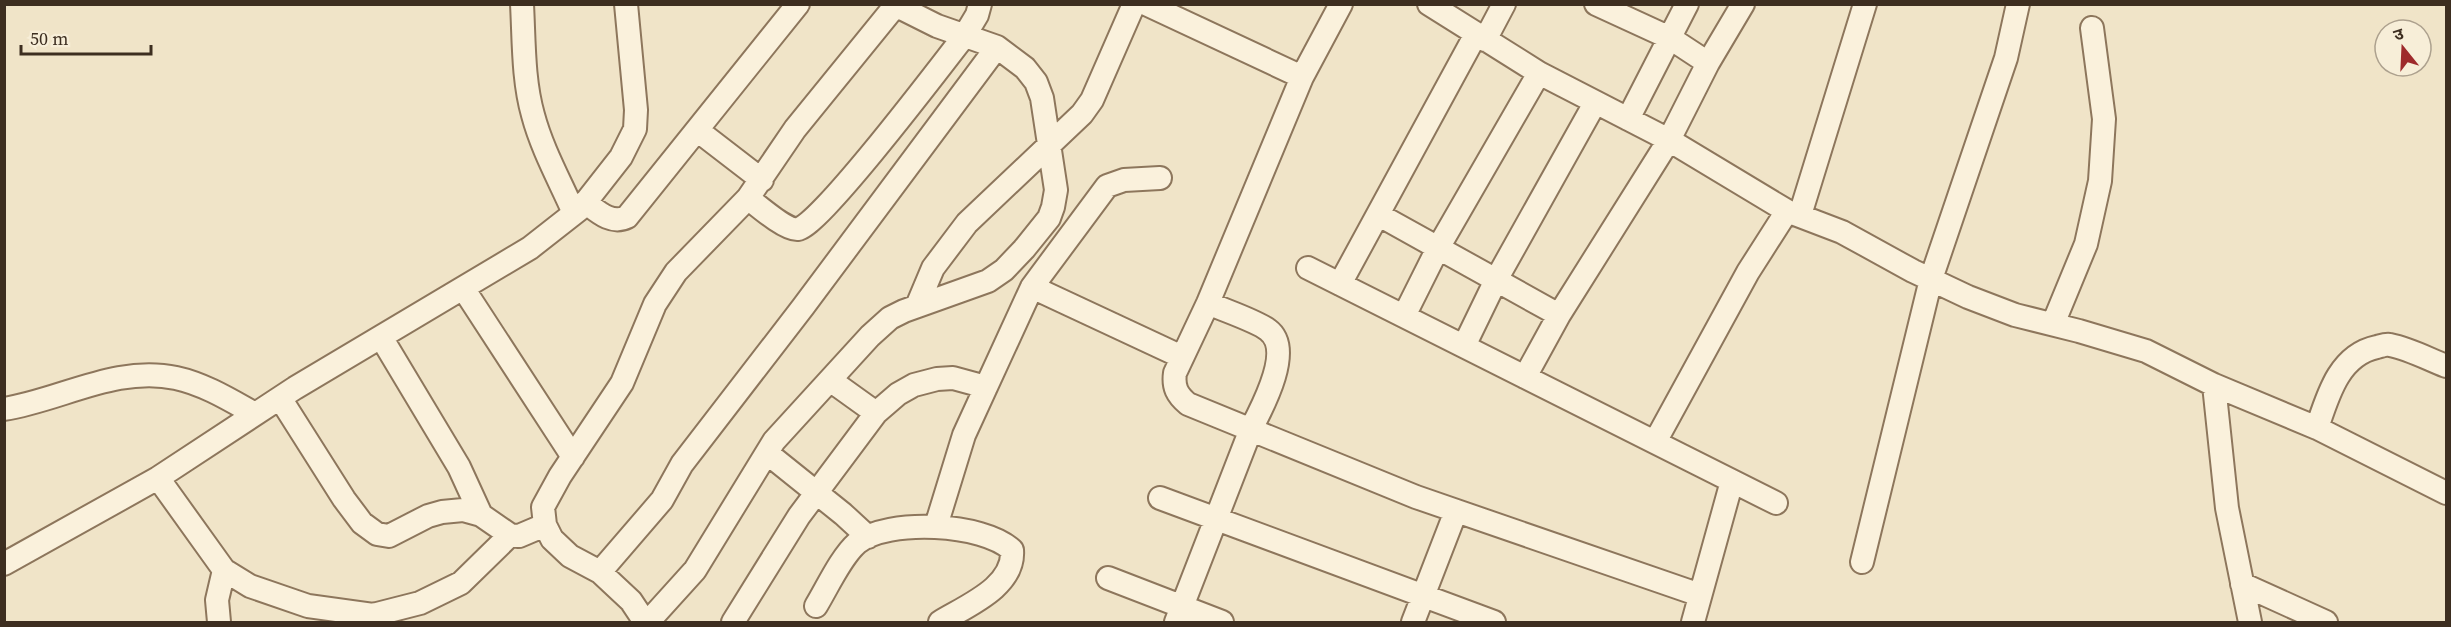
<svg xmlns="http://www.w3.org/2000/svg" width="2451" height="627" viewBox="0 0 2451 627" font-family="'Source Serif 4','Noto Sans Devanagari',serif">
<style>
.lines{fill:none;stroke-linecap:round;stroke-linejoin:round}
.minor-casing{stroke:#8d765c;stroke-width:26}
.minor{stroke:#faf1dc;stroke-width:22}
</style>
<rect width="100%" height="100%" fill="#f0e4c8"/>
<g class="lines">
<defs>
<path id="minor" d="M522,4C524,41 523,80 533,115C542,149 560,181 574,213
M1146,4L1302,77
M1341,4L1302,77L1208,303L1175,373C1173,387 1177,395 1188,404L1416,497L1700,595
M1429,4L1539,73L1669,140L1787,211L1842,232L1913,271L1968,297L2015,315L2079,331L2146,351L2214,385L2317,428L2446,493
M1596,4L1670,38L1708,63
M1485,40L1504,4
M1628,119L1687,4
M697,130L762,180
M748,198C758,206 787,231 798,229C819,227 944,62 965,35L977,15L980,4
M585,202C597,211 611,225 627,217L798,4
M1379,215L1559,315
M1800,215L1865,4
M1308,268L1776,503
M1340,284L1476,34
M1032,287L1182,357
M463,288L573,457
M917,306L933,268L967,223L1082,114L1092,100L1134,4
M1404,316L1438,248L1539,73
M2053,324L2086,244L2100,181L2104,119L2092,28
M381,337L459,467L481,515
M1464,346L1496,280L1595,103
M1525,377L1559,315L1669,140L1708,63L1743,4
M830,380L876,413
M2214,385L2227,508L2250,622
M280,398L344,499L362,523L377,534L389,536L428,516L442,512L463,510L481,515L510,535L519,536L545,525
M4,409C61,400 117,365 176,378C204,384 230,400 255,414
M2317,428C2328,395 2339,355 2377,347C2381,346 2386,344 2390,345C2410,349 2428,359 2446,366
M1655,442L1748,272L1787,211
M767,453L843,514L868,537
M158,478L224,570L250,586L308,606L373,615L420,603L461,583L510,535
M1160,498L1494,622
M936,526L964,435L1032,287L1107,186L1124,180L1160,178
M1862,562L1931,279L2006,58L2018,4
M4,564L158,478L295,388L530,248L581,208L621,157L635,129L636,110L626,4
M600,572L662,500L682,464L803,307L997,47
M1108,578L1222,622
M2242,584L2326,622
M816,606C827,588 841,557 857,543C888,518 983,523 1012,550C1015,587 966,606 940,622
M219,622L217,600L224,570
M645,622L631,601L600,572L570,556L552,539L545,525L543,507L560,476L622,383L655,304L676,272L748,198L795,129L895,6
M648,622L695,570L774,441L870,336L890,318L904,311L988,281L1004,270L1024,249L1049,218L1053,207L1056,190L1042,98L1036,82L1025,68L997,47L937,26L893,4
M733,622L799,516L876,413L898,394L914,385L937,379L953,378L986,387
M1176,622L1251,429C1262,408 1294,349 1268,330C1257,321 1223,310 1208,303
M1413,622L1456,511
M1693,622L1732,481"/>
</defs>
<use href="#minor" class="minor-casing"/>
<use href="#minor" class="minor"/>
</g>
<rect width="2451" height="627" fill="none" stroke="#3d2e20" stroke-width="12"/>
<g transform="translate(2403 48) rotate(342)"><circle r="28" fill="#f7eed8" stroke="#ada18e" stroke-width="1.5"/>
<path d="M0-4.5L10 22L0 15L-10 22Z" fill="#9e2a2b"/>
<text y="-9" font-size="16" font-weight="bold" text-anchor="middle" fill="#3d2e20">उ</text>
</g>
<path d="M21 45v9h130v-9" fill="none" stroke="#3d2e20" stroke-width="3"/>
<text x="30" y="45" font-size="18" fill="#3d2e20" stroke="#f7eed8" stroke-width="4.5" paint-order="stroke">50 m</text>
</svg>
